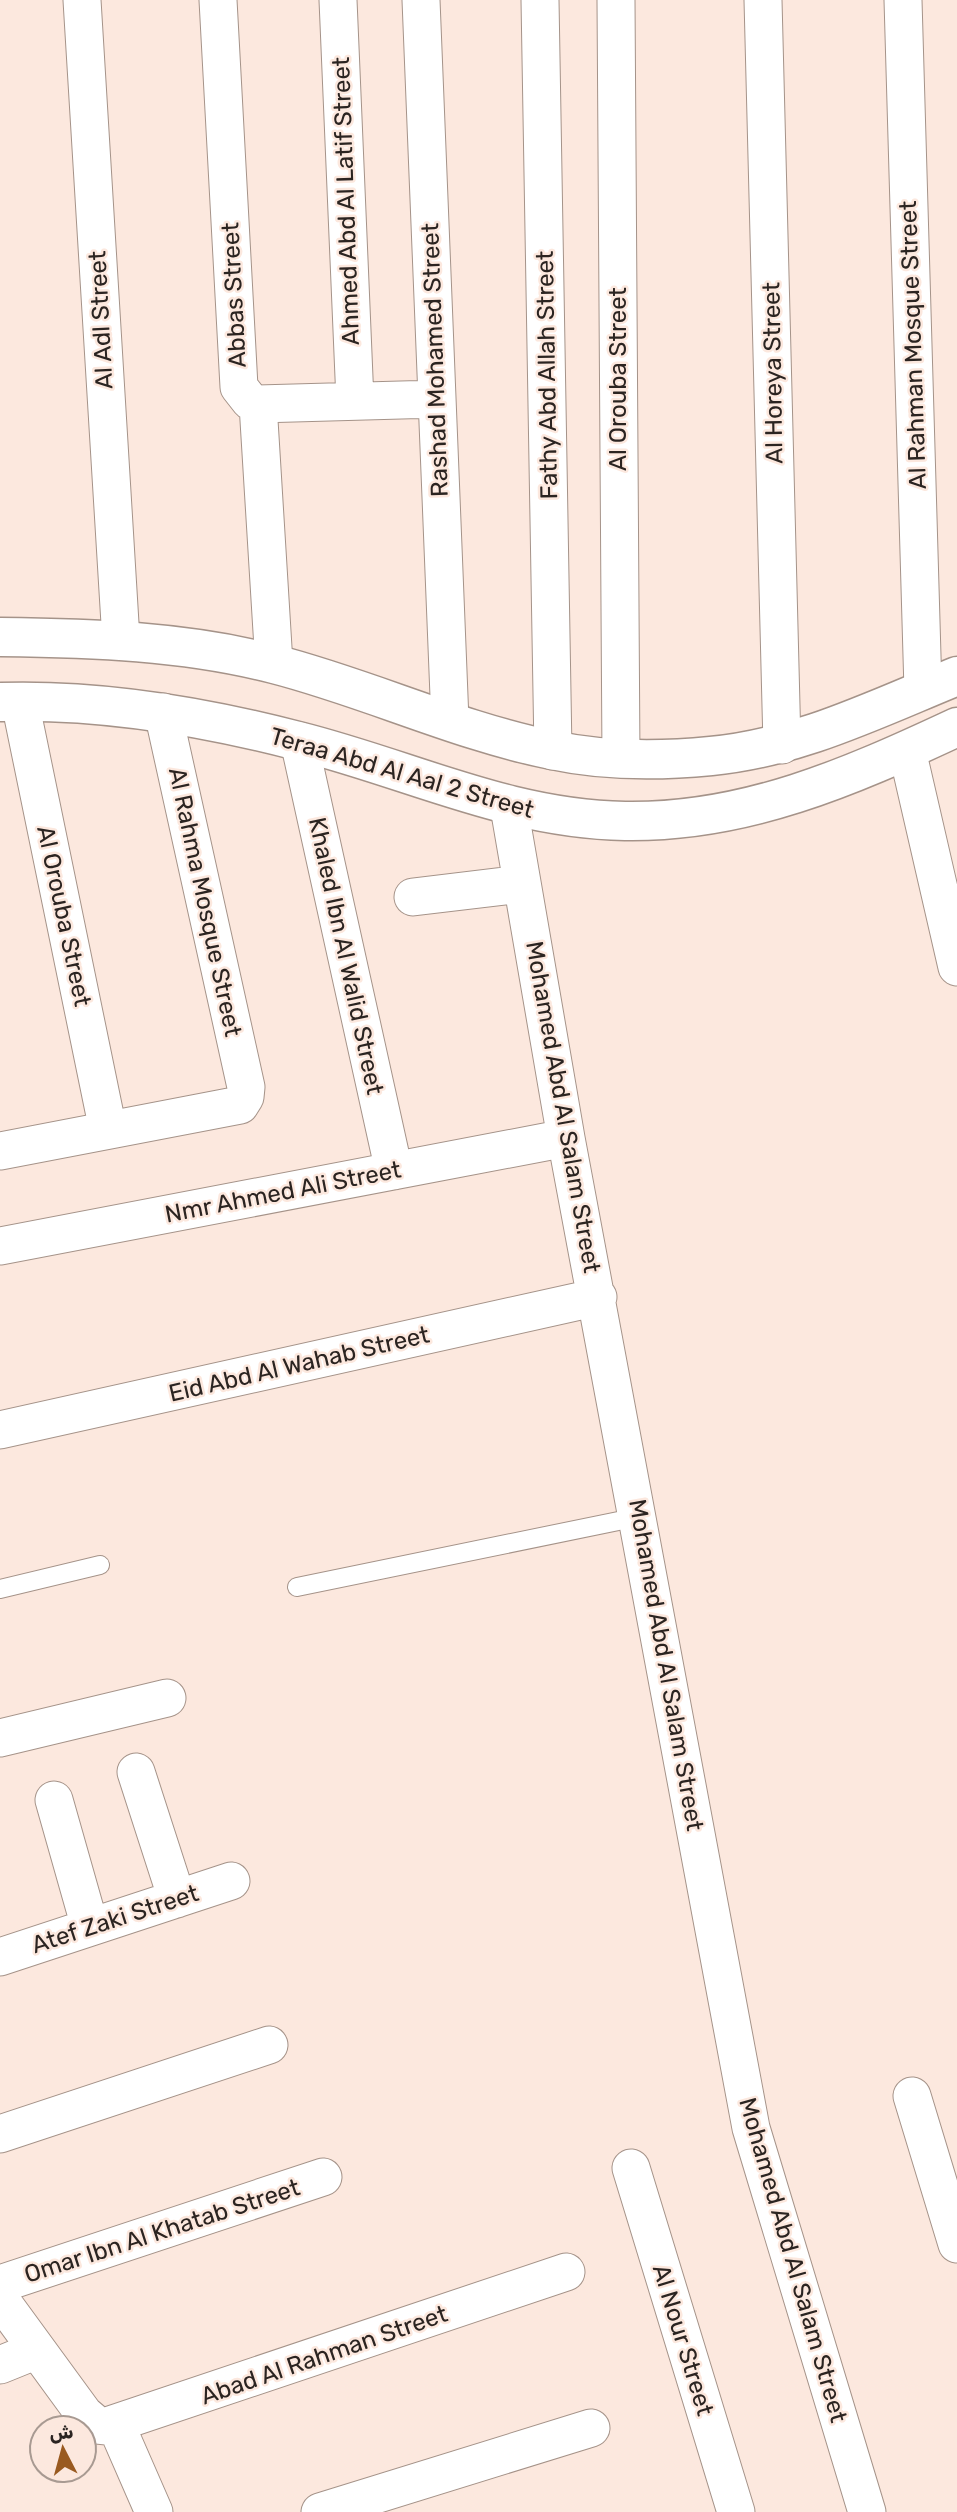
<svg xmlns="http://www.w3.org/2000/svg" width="957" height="2512" viewBox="0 0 957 2512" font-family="Rubik,Cairo,sans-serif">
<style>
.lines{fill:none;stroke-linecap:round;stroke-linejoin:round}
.lane-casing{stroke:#a59389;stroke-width:20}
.street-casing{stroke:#a59389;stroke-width:39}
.secondary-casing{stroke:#a59389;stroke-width:41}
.lane{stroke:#fff;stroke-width:18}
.street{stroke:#fff;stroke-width:37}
.secondary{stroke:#fff;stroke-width:38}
.labels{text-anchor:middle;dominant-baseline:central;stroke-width:5;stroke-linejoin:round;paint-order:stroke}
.street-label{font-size:24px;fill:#2b2421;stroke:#fce8de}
</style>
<rect width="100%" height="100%" fill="#fce8de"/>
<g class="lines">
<defs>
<path id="lane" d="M297,1587L638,1517
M0,1589L100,1565"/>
<path id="street" d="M82,0L121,640
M218,0L239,387L250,401L258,404L274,664
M338,0L355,401
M421,0L450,721
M540,0L553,751
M616,0L621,758
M763,0L782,745
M903,0L923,690
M258,404L437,399
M20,702L108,1130
M299,741L394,1171
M907,750L957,967
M509,807L566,1138L751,2128L867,2512
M413,897L522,884
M0,1151L240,1105L245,1097L246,1087L163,712
M0,1246L566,1138
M0,1430L598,1297
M0,1738L167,1698
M136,1772L177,1899
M54,1800L90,1927
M0,1957L231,1881
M912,2096L957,2244
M0,2134L269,2045
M631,2168L736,2512
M0,2284L323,2177
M0,2299L84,2414L97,2425L107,2426L566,2272
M0,2365L37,2350
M116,2425L154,2512
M320,2512L591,2428"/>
<path id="secondary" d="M0,637C91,638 185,641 274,664C368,688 457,731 552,750C603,761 660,761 711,756C798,748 876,709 957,676
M0,702C99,699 202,716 298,741C410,769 507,819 625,821C745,823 850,777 957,727"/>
</defs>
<use href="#lane" class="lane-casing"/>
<use href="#street" class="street-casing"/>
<use href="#secondary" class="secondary-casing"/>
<use href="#lane" class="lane"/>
<use href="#street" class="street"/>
<use href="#secondary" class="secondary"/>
</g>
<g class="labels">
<g class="street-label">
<text transform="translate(346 201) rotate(-92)">Ahmed Abd Al Latif Street</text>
<text transform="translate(234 295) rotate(-93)">Abbas Street</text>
<text transform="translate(101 320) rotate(-93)">Al Adl Street</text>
<text transform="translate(913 345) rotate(-92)">Al Rahman Mosque Street</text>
<text transform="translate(435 360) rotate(-92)">Rashad Mohamed Street</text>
<text transform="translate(773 373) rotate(-91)">Al Horeya Street</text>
<text transform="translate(547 375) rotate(-91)">Fathy Abd Allah Street</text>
<text transform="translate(618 379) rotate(-90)">Al Orouba Street</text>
<text transform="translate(402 773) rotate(16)">Teraa Abd Al Aal 2 Street</text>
<text transform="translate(205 902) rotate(78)">Al Rahma Mosque Street</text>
<text transform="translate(64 916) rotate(78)">Al Orouba Street</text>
<text transform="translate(346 956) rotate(78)">Khaled Ibn Al Walid Street</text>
<text transform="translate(563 1107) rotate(80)">Mohamed Abd Al Salam Street</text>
<text transform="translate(283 1192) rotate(-11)">Nmr Ahmed Ali Street</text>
<text transform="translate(299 1364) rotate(-13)">Eid Abd Al Wahab Street</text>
<text transform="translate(666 1665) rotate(80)">Mohamed Abd Al Salam Street</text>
<text transform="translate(115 1919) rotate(-18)">Atef Zaki Street</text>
<text transform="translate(162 2231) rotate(-18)">Omar Ibn Al Khatab Street</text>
<text transform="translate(793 2260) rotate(74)">Mohamed Abd Al Salam Street</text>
<text transform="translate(683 2340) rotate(73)">Al Nour Street</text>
<text transform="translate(324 2355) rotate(-19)">Abad Al Rahman Street</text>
</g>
</g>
<g transform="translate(63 2449) rotate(354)"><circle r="33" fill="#fce8de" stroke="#a89a92" stroke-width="2"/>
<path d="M0-5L12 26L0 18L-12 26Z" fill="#995a20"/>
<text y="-10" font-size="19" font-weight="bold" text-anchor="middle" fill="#2b2421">ش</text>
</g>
</svg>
